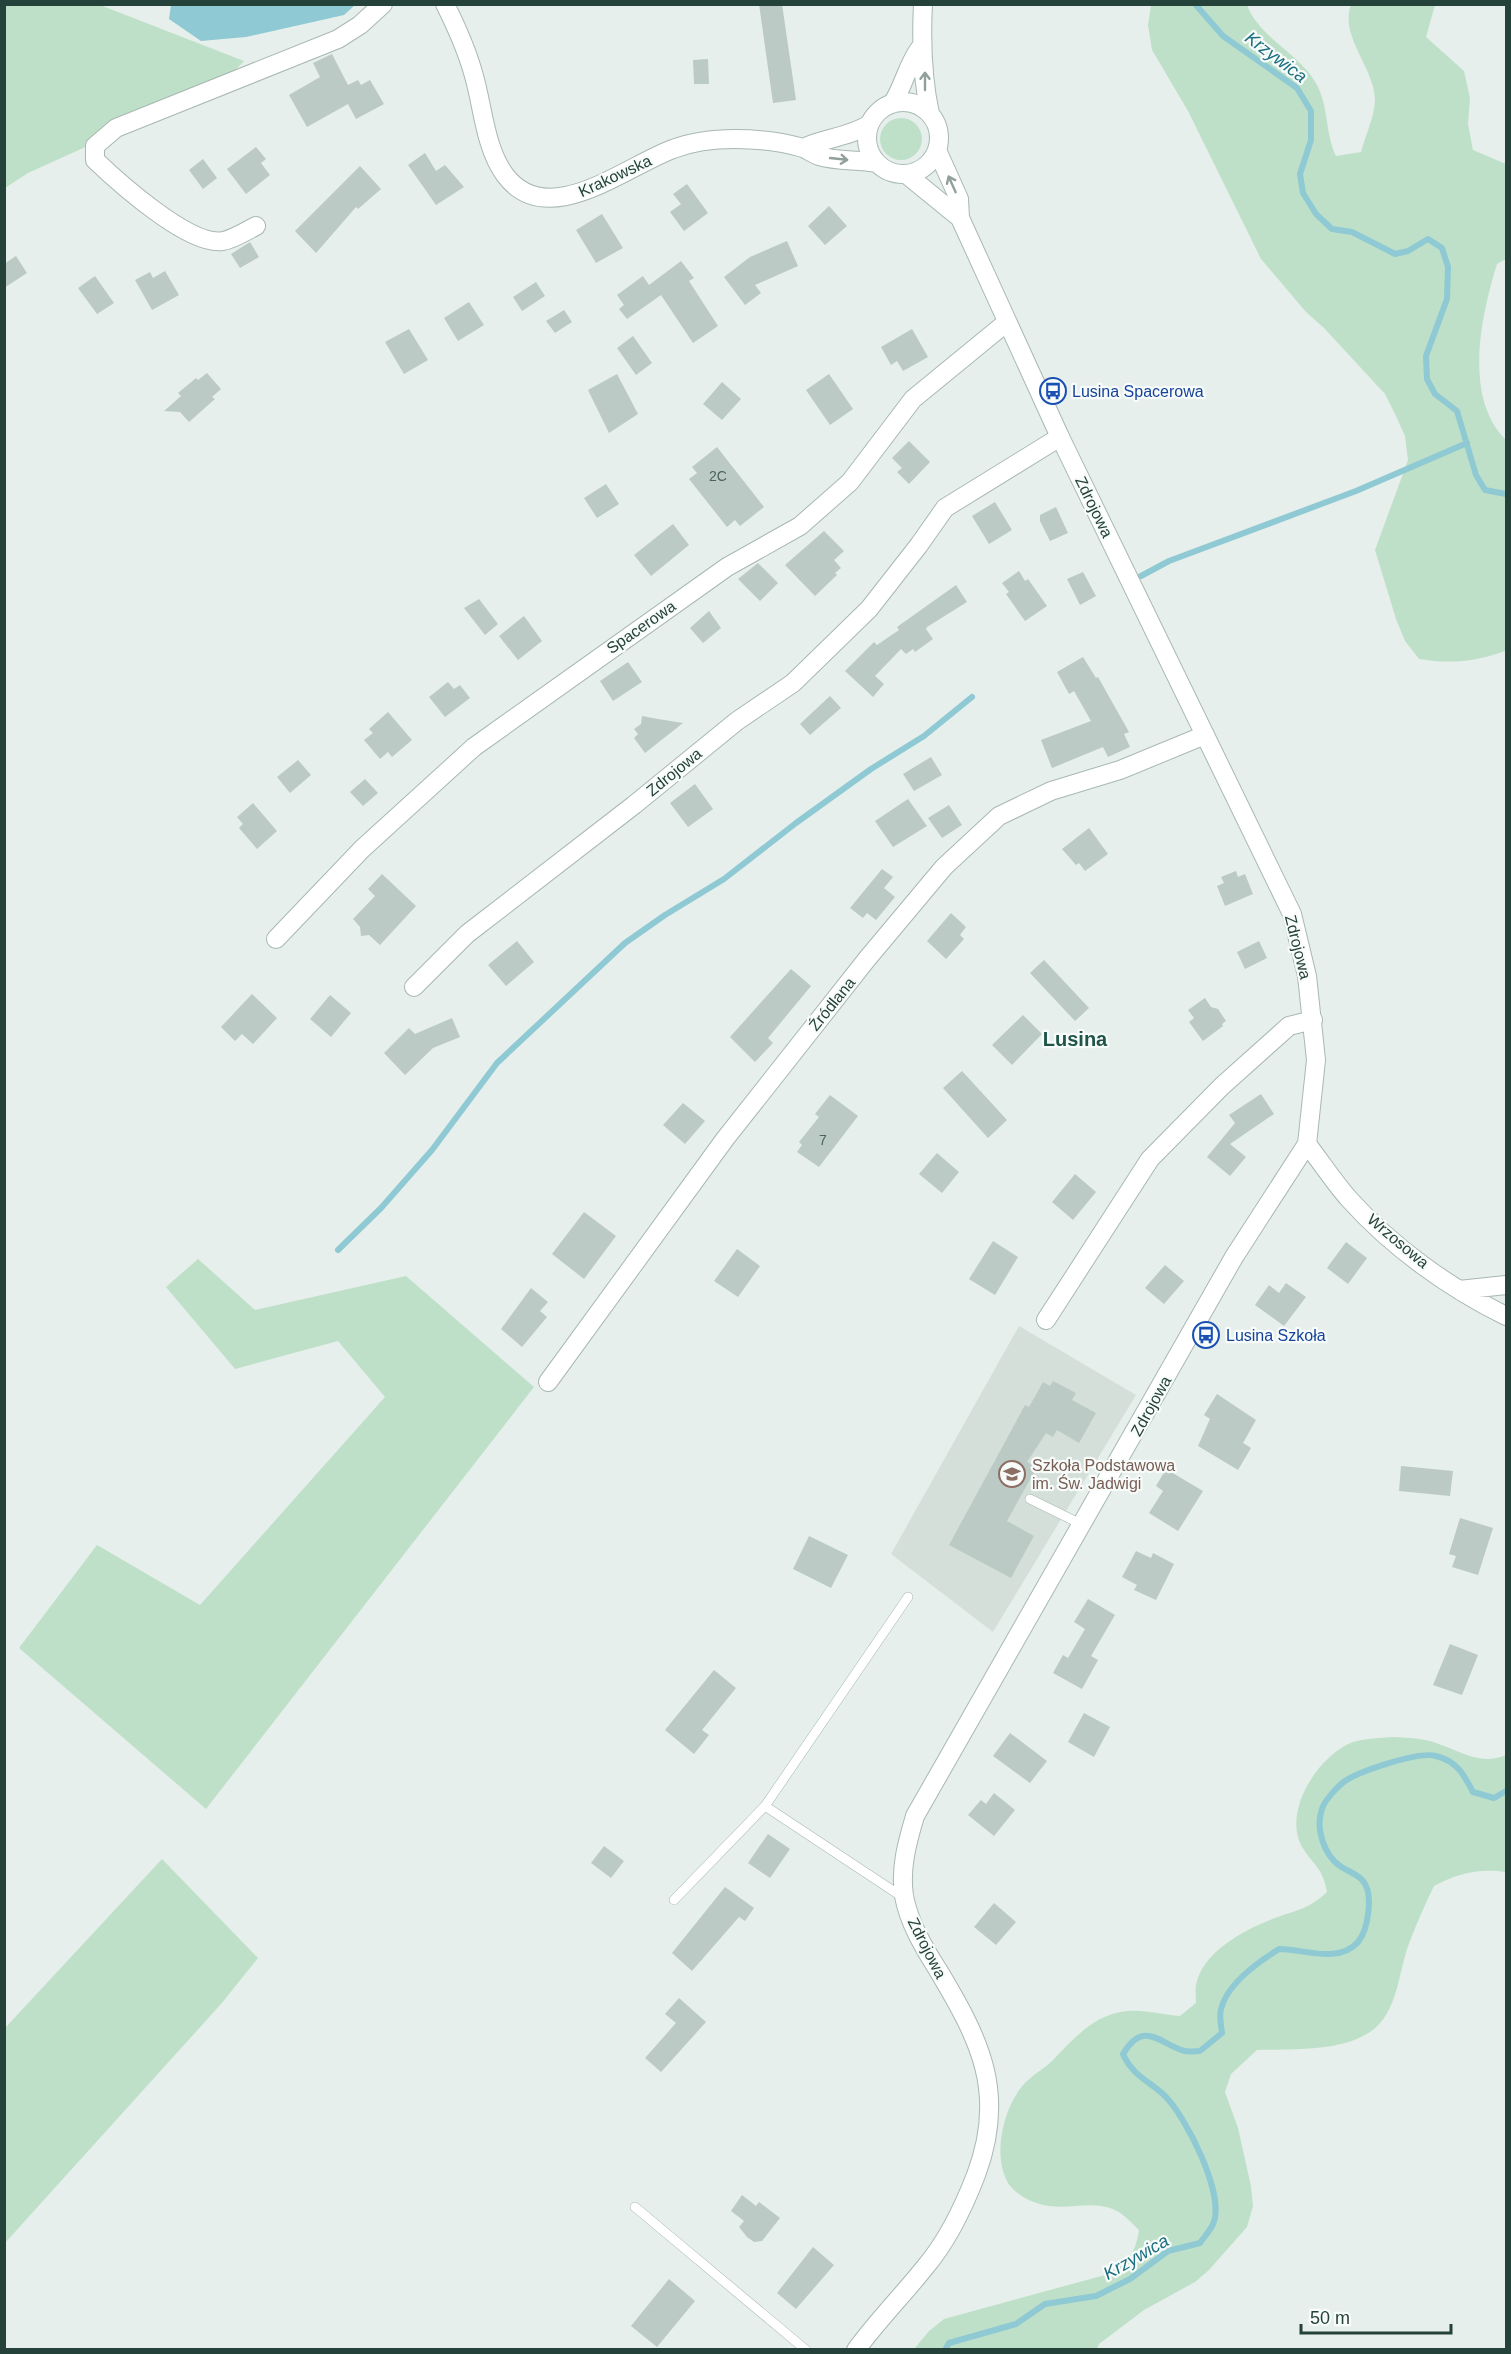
<svg xmlns="http://www.w3.org/2000/svg" width="1511" height="2354" viewBox="0 0 1511 2354" font-family="Helvetica,sans-serif">
<style>
.built{fill:#d4dfda}
.green{fill:#bfe0c8}
.water{fill:#8ec9d4}
.lines{fill:none;stroke-linecap:round;stroke-linejoin:round}
.stream{stroke:#8ec9d4;stroke-width:6}
.building{fill:#bbcac4}
.service-casing{stroke:#a8b8b2;stroke-width:10}
.minor-casing{stroke:#a8b8b2;stroke-width:20}
.tertiary-casing{stroke:#a8b8b2;stroke-width:20}
.service{stroke:#fff;stroke-width:9}
.minor{stroke:#fff;stroke-width:18}
.tertiary{stroke:#fff;stroke-width:18}
.oneway{stroke:#92a09c}
.labels{text-anchor:middle;dominant-baseline:central;stroke-width:4.5;stroke-linejoin:round;paint-order:stroke}
.number-label{font-size:14px;fill:#4a645c}
.street-label{font-size:16px;fill:#24423a;stroke:#f7fbf9}
.transit-label{font-size:16px;fill:#164399;stroke:#f7fbf9;text-anchor:start}
.education-label{font-size:16px;fill:#785e54;stroke:#f7fbf9;text-anchor:start}
.water-label{font-size:18px;font-style:italic;fill:#1c6f80;stroke:#f7fbf9}
.quarter-label{font-size:20px;font-weight:bold;fill:#1f5548;stroke:#f7fbf9}
</style>
<rect width="100%" height="100%" fill="#e6efeb"/>
<path class="built" d="M1019,1326L1136,1395L993,1632L891,1554Z"/>
<path class="green" d="M5,5H100L244,61L220,86L28,173L5,188Z
M1151,5H1247C1260,39 1300,53 1317,85C1329,108 1325,133 1336,156L1361,152C1365,137 1374,117 1375,102C1376,69 1339,37 1351,5H1435L1426,37L1464,71L1470,98L1468,124L1473,150L1506,164V259L1497,264C1481,316 1463,398 1506,440L1505,651C1475,662 1450,664 1419,659L1405,641L1396,619L1375,550L1408,460L1405,436L1395,414L1385,394L1324,328L1306,312L1261,259L1188,111L1152,50L1148,25Z
M880 139a21 21 0 1 1 42 0a21 21 0 1 1-42 0Z
M198,1259L255,1310L406,1276L534,1387L206,1809L19,1648L97,1545L200,1605L385,1397L338,1341L235,1369L166,1287Z
M1394,1737C1409,1738 1422,1738 1436,1743C1461,1751 1480,1766 1506,1755V1872C1479,1868 1458,1873 1434,1886C1425,1904 1417,1923 1410,1941C1398,1970 1399,2013 1370,2032C1340,2052 1292,2049 1257,2050L1231,2074L1225,2092L1238,2128L1251,2186L1253,2206L1247,2227L1209,2270L1195,2282L1144,2310L1099,2344L1097,2349H914L929,2331L944,2319L1105,2275C1127,2262 1135,2256 1139,2230C1130,2221 1122,2212 1110,2208C1080,2199 1058,2216 1025,2198C1018,2194 1009,2187 1006,2179C993,2152 1004,2106 1024,2084C1033,2074 1046,2068 1055,2058C1073,2039 1094,2016 1121,2012C1141,2008 1161,2015 1180,2016L1196,2003C1196,1997 1195,1990 1196,1985C1202,1953 1242,1931 1270,1920C1294,1910 1307,1911 1327,1892C1322,1865 1312,1865 1301,1845C1283,1809 1320,1754 1353,1742C1366,1738 1381,1738 1394,1737Z
M162,1859L258,1958L221,2004L5,2243V2028Z"/>
<path class="water" d="M171,5V4L355,5L344,15L246,37L201,41L169,19Z"/>
<g class="lines">
<path class="stream" d="M1195,4L1223,36L1297,88L1311,111V140L1300,174L1303,193L1316,214L1332,229L1352,232L1395,254L1408,251L1428,239L1442,248L1448,267L1447,299L1426,356L1427,379L1435,394L1457,411L1476,475L1485,490L1506,494
M1141,576L1169,561L1356,491L1467,443
M338,1250L381,1208L432,1150L497,1063L625,943L665,915L724,879L796,823L871,769L924,736L972,697
M945,2350L949,2343L1016,2324L1045,2304L1096,2296L1130,2279L1168,2251L1200,2243C1204,2237 1210,2231 1213,2224C1226,2196 1186,2116 1164,2095C1149,2081 1132,2075 1123,2054C1144,2018 1161,2045 1185,2051C1190,2052 1195,2051 1200,2051L1222,2033C1221,2025 1219,2016 1221,2009C1227,1984 1258,1962 1279,1949C1303,1949 1339,1964 1358,1942C1368,1930 1374,1894 1363,1881C1359,1875 1347,1871 1340,1866C1324,1855 1315,1828 1322,1809C1324,1801 1338,1786 1345,1781C1360,1771 1419,1751 1436,1756C1457,1761 1464,1775 1473,1792L1494,1798L1506,1791"/>
</g>
<path class="building" d="M759,4H782L796,100L773,103Z
M332,54L348,85L358,80L361,85L370,80L384,104L356,119L348,104L307,127L289,95L320,77L313,63Z
M708,59L709,84H694L693,60Z
M256,147L266,159L261,163L270,175L246,194L227,169Z
M425,153L436,171L445,165L464,187L436,205L408,165Z
M203,159L217,178L203,189L189,170Z
M360,166L381,189L358,209L356,207L316,253L295,231Z
M687,184L708,213L684,231L670,212L681,204L673,194Z
M829,206L847,226L825,245L808,226Z
M602,214L623,248L596,263L576,230Z
M787,241L798,266L755,285L761,293L745,305L724,277L750,257Z
M250,242L259,257L240,268L231,254Z
M16,256L27,273L4,288V264Z
M681,261L694,278L689,281L718,326L693,343L661,295L627,319L619,309L624,305L617,295L643,276L649,285Z
M165,271L179,295L152,310L135,280L150,272L153,278Z
M95,276L114,303L97,314L78,288Z
M536,282L545,296L522,311L513,297Z
M469,302L484,325L458,341L444,318Z
M564,310L572,322L555,333L546,321Z
M409,329L428,360L404,374L385,342Z
M912,329L928,357L903,371L897,361L891,365L881,347Z
M633,336L652,363L636,375L617,348Z
M207,373L221,389L212,397L215,399L189,422L180,412L164,411L181,396L178,393L196,378L198,380Z
M617,374L638,414L609,433L588,390Z
M829,374L853,409L830,425L806,390Z
M722,382L741,399L722,420L703,404Z
M909,441L930,462L909,484L897,472L902,468L892,458Z
M717,447L764,507L740,526L735,520L727,527L689,479L697,473L692,467Z
M606,484L619,504L597,518L584,498Z
M995,502L1012,530L989,544L972,516Z
M1056,507L1068,533L1050,541L1040,521V515Z
M673,524L689,545L651,576L634,555Z
M824,531L844,551L834,560L841,568L835,573L837,575L815,596L785,565Z
M758,563L778,583L760,601L738,579Z
M1019,571L1025,581L1028,579L1047,606L1025,621L1006,594L1009,592L1002,583Z
M1083,572L1096,596L1080,605L1067,579Z
M956,585L967,602L927,627L926,629L933,639L915,652L913,649L906,654L901,649L875,676L884,684L873,697L845,671L874,642L877,645L899,630L897,627Z
M479,599L498,624L485,635L464,608Z
M709,611L721,628L703,643L690,628Z
M524,616L542,641L518,660L499,636Z
M1083,657L1096,678L1098,677L1129,732L1124,734L1130,747L1108,757L1103,747L1052,768L1041,740L1091,721L1074,691L1069,694L1057,672Z
M628,662L642,682L613,701L600,681Z
M448,682L454,689L460,685L470,698L445,717L429,697Z
M830,696L841,708L810,735L800,724Z
M388,712L412,740L392,757L388,752L380,759L364,740L373,733L369,729Z
M642,716L658,719L683,723L645,753L634,738L638,734L634,729L641,724Z
M931,757L942,775L914,791L903,774Z
M298,760L311,775L290,793L277,777Z
M365,779L378,793L363,806L350,792Z
M695,784L713,809L688,827L670,803Z
M908,799L927,826L893,847L875,821Z
M253,803L277,831L257,849L239,828L243,824L237,817Z
M949,805L962,825L942,838L928,818Z
M1089,828L1108,854L1085,871L1079,863L1076,865L1062,849Z
M882,869L893,877L884,888L895,897L876,920L867,913L863,918L850,908Z
M1236,871L1238,877L1245,874L1253,894L1225,906L1217,886L1224,883L1221,877Z
M382,874L416,906L380,945L369,935L361,936L360,927L353,919L375,896L368,889Z
M951,913L966,927L960,935L964,939L946,959L927,941Z
M517,941L534,962L506,986L488,965Z
M1259,941L1267,958L1245,969L1237,952Z
M1044,960L1089,1008L1075,1021L1030,973Z
M791,969L811,986L768,1038L773,1043L755,1062L730,1037Z
M252,994L277,1018L253,1044L242,1034L235,1041L221,1027Z
M330,995L351,1013L331,1037L310,1019Z
M1205,998L1211,1007L1218,1009L1226,1021L1222,1024L1223,1026L1203,1041L1189,1022L1194,1018L1188,1010Z
M1023,1015L1042,1034L1012,1065L992,1045Z
M452,1018L460,1037L433,1048L405,1075L384,1053L409,1028L415,1034Z
M962,1071L1007,1120L988,1138L943,1088Z
M1261,1094L1274,1114L1230,1144L1246,1157L1230,1176L1207,1157L1235,1123L1229,1115Z
M830,1095L858,1116L819,1167L797,1152L802,1145L799,1142L819,1117L815,1114Z
M683,1103L705,1121L685,1144L663,1125Z
M937,1153L959,1172L942,1193L919,1174Z
M1075,1174L1096,1192L1073,1220L1052,1202Z
M584,1212L616,1236L584,1279L552,1254Z
M993,1241L1018,1257L995,1295L969,1279Z
M1346,1242L1367,1258L1348,1284L1327,1268Z
M737,1249L760,1266L738,1297L714,1281Z
M1165,1265L1184,1281L1164,1304L1145,1288Z
M1286,1283L1306,1297L1284,1326L1255,1305L1269,1285L1279,1293Z
M531,1288L548,1302L540,1311L547,1317L522,1347L501,1329Z
M1053,1381L1076,1393L1072,1400L1096,1413L1079,1443L1057,1430L1053,1437L1046,1433L1027,1462L1037,1467L1007,1521L1034,1536L1011,1578L949,1545L1025,1405L1029,1407L1043,1382L1050,1386Z
M1217,1394L1256,1420L1243,1443L1251,1448L1238,1470L1198,1446L1210,1419L1204,1415Z
M1401,1466L1453,1471L1450,1496L1399,1491Z
M1166,1469L1203,1491L1178,1531L1149,1513L1163,1491L1156,1486Z
M1460,1518L1493,1528L1478,1575L1452,1567L1456,1556L1449,1554Z
M809,1536L848,1555L831,1588L793,1569Z
M1136,1551L1151,1558L1153,1553L1174,1564L1156,1600L1134,1590L1137,1585L1122,1577Z
M1088,1599L1115,1615L1091,1656L1098,1660L1082,1689L1053,1673L1063,1655L1068,1658L1085,1629L1074,1622Z
M1450,1644L1478,1655L1462,1695L1433,1685Z
M714,1670L736,1688L702,1730L709,1735L694,1754L665,1730Z
M1084,1713L1110,1727L1094,1757L1068,1742Z
M1010,1733L1047,1761L1030,1783L993,1756Z
M994,1793L1015,1810L994,1836L968,1815L981,1800L986,1804Z
M768,1834L790,1849L770,1878L748,1863Z
M604,1846L624,1861L611,1878L591,1863Z
M725,1887L754,1908L745,1921L739,1917L692,1971L672,1953Z
M994,1903L1016,1922L996,1945L974,1927Z
M679,1998L706,2022L661,2072L645,2058L676,2023L665,2014Z
M742,2195L756,2206L759,2202L780,2218L762,2241L754,2242L747,2237L739,2227L744,2221L731,2211Z
M813,2247L834,2265L796,2309L777,2293Z
M669,2279L695,2301L657,2347L631,2326Z"/>
<g class="lines">
<defs>
<path id="service" d="M1030,1499L1083,1525
M765,1806L908,1597
M674,1900L765,1806L904,1898
M635,2207L806,2350"/>
<path id="minor" d="M256,226C246,231 234,239 223,241C190,247 118,182 95,160V146L116,128L338,39L360,25L383,4
M276,939L362,849L474,747L727,567L800,526L850,482L913,399L1007,322
M414,987L467,934L634,805L737,721L793,683L869,609L919,545L945,508L1060,437
M1307,1144C1321,1162 1334,1182 1349,1199C1392,1247 1449,1288 1506,1316
M1459,1290L1506,1285
M1046,1320L1150,1159L1222,1086L1289,1026L1313,1020
M548,1382L725,1139L867,959L944,867L999,816L1051,791L1120,770L1205,735"/>
<path id="tertiary" d="M445,4C457,28 467,50 474,76C483,107 485,148 505,175C547,232 626,166 673,149C691,142 715,139 735,139C756,139 782,142 803,148C808,150 813,154 819,156C838,162 858,159 877,163
M923,4C921,42 922,77 930,114
M867 138a36 36 0 1 1 72 0a36 36 0 1 1-72 0Z
M892,104C904,86 907,65 920,48
M803,148C827,137 847,138 870,124
M906,174L960,218
M856,2350C878,2320 903,2295 926,2266C948,2240 964,2206 976,2175C1007,2093 980,2040 938,1970C924,1948 909,1923 904,1896C900,1868 907,1843 915,1816L1234,1257L1307,1144L1316,1060L1307,976L1292,914L1060,437L960,218L959,199L937,150"/>
</defs>
<use href="#service" class="service-casing"/>
<use href="#minor" class="minor-casing"/>
<use href="#tertiary" class="tertiary-casing"/>
<use href="#service" class="service"/>
<use href="#minor" class="minor"/>
<use href="#tertiary" class="tertiary"/>
</g>
<defs><path id="oneway-shaft" d="M-6 0H5M1.5-3L5.5 0L1.5 3" fill="none" stroke-width="1.6" stroke-linecap="round" stroke-linejoin="round" transform="scale(1.5)"/></defs>
<g class="oneway">
<use href="#oneway-shaft" transform="translate(925 81) rotate(-90)"/>
<use href="#oneway-shaft" transform="translate(839 159) rotate(6)"/>
<use href="#oneway-shaft" transform="translate(952 184) rotate(-114)"/>
</g>
<defs>
<symbol id="bus-ring" viewBox="-11 -11 22 22"><circle r="9.5" fill="#f7fbf9" stroke="#1a4fb4" stroke-width="1.5"/><path d="M-5-6H5V4H4V6H2V4H-2V6H-4V4H-5ZM-3.5-4V0h7V-4ZM-3.5 1.2v1.5H-2V1.2ZM2 1.2v1.5H3.5V1.2Z" fill="#1a4fb4"/></symbol>
<symbol id="school-ring" viewBox="-11 -11 22 22"><circle r="9.5" fill="#f7fbf9" stroke="#8d6e63" stroke-width="1.5"/><path d="M0-5L7-2L0 1L-7-2ZM-4 1L0 2.5L4 1V4Q0 6-4 4Z" fill="#8d6e63"/></symbol>
</defs>
<g fill-rule="evenodd">
<use href="#bus-ring" x="1038" y="376" width="30" height="30"/>
<use href="#bus-ring" x="1191" y="1320" width="30" height="30"/>
<use href="#school-ring" x="997" y="1459" width="30" height="30"/>
</g>
<g class="labels">
<g class="number-label">
<text x="718" y="476">2C</text>
<text x="823" y="1140">7</text>
</g>
<g class="street-label">
<text transform="translate(615 176) rotate(-25)">Krakowska</text>
<text transform="translate(1094 507) rotate(64)">Zdrojowa</text>
<text transform="translate(641 627) rotate(-35)">Spacerowa</text>
<text transform="translate(674 772) rotate(-39)">Zdrojowa</text>
<text transform="translate(1298 947) rotate(76)">Zdrojowa</text>
<text transform="translate(832 1004) rotate(-51)">Źródlana</text>
<text transform="translate(1398 1241) rotate(40)">Wrzosowa</text>
<text transform="translate(1151 1406) rotate(-61)">Zdrojowa</text>
<text transform="translate(927 1948) rotate(63)">Zdrojowa</text>
</g>
<g class="transit-label">
<text x="1072" y="391">Lusina Spacerowa</text>
<text x="1226" y="1335">Lusina Szkoła</text>
</g>
<g class="education-label">
<text x="1032" y="1465">Szkoła Podstawowa<tspan x="1032" dy="18">im. Św. Jadwigi</tspan></text>
</g>
<g class="water-label">
<text transform="translate(1276 57) rotate(37)">Krzywica</text>
<text transform="translate(1136 2257) rotate(-30)">Krzywica</text>
</g>
<g class="quarter-label">
<text x="1075" y="1039">Lusina</text>
</g>
</g>
<rect width="1511" height="2354" fill="none" stroke="#24423a" stroke-width="12"/>
<path d="M1301 2324v9h150v-9" fill="none" stroke="#24423a" stroke-width="3"/>
<text x="1310" y="2324" font-size="18" fill="#24423a" stroke="#f7fbf9" stroke-width="4.5" paint-order="stroke">50 m</text>
</svg>
